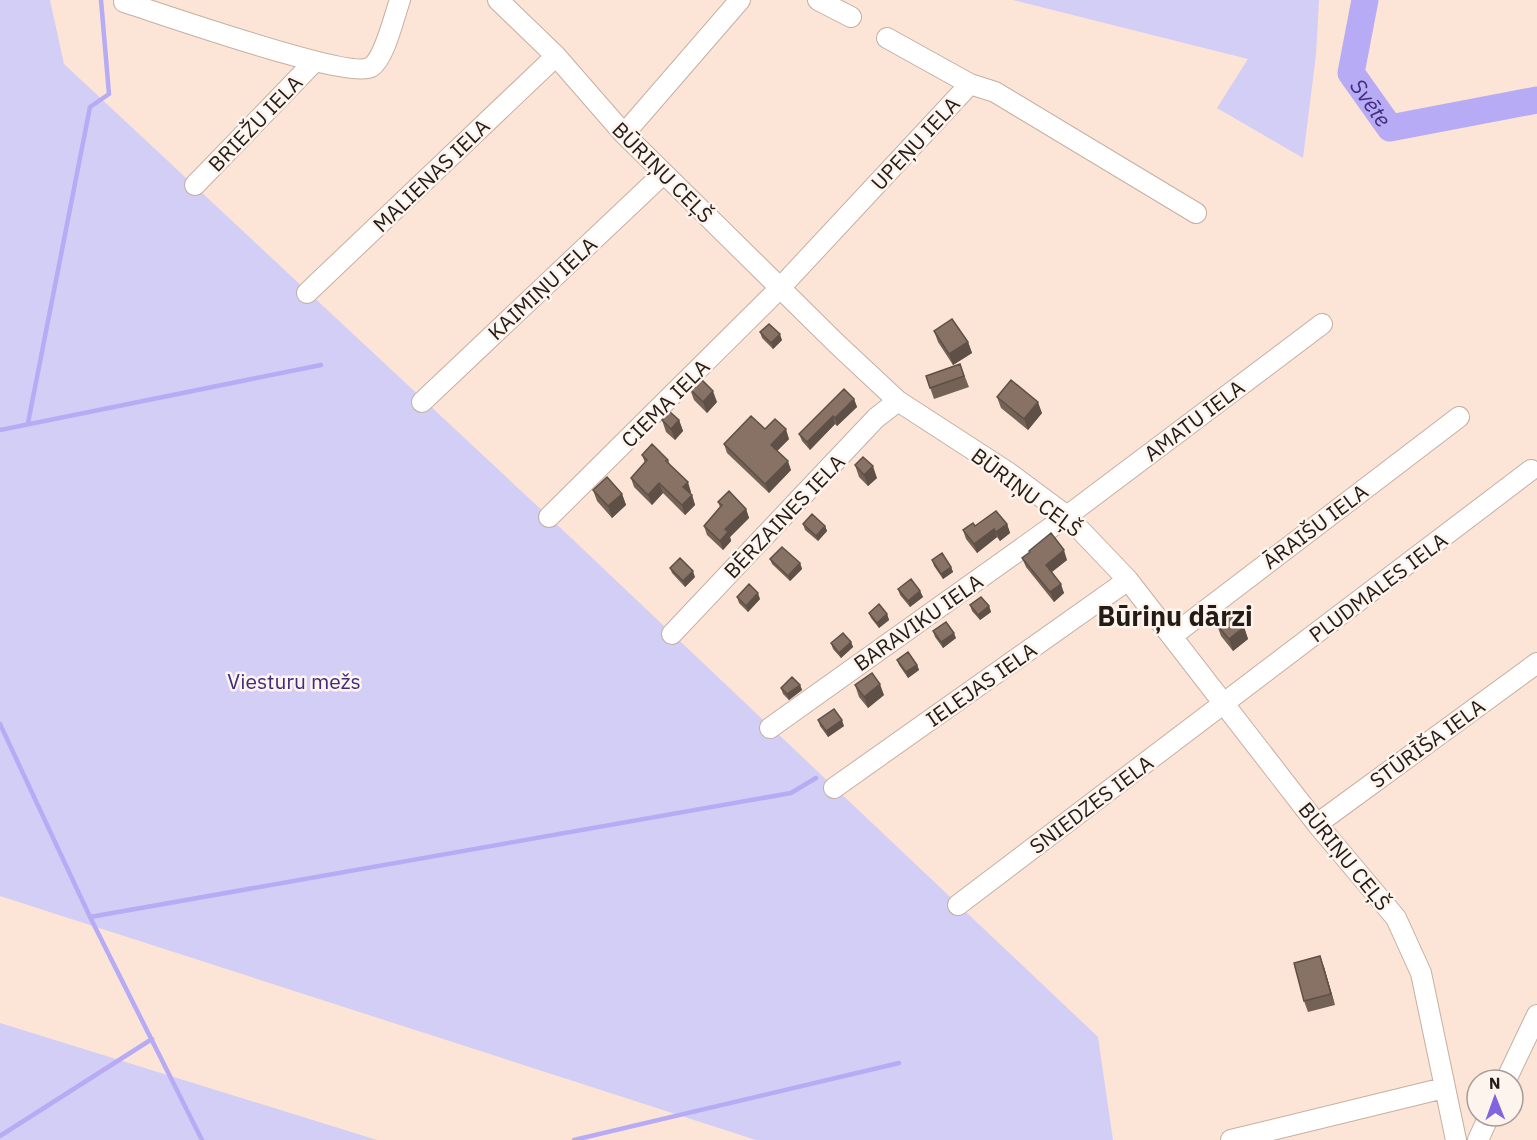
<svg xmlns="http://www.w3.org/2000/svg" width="1537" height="1140" viewBox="0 0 1537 1140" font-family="'IBM Plex Sans',sans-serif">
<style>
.green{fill:#d3cef5}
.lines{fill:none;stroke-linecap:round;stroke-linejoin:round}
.stream{stroke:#b6abf4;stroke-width:4.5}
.river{stroke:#b6abf4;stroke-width:27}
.minor-casing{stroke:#c6afa2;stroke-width:22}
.minor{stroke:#fff;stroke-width:20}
.wall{fill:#746257}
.shaded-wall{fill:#5e5047}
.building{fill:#877265;stroke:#5e5047;stroke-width:1.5}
.labels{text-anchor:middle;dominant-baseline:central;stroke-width:5;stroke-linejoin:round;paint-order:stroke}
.street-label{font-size:21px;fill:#231b16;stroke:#fef4ee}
.park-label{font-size:21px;fill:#412b7d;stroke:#fef4ee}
.water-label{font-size:22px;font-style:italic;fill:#422c7e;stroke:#fef4ee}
.district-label{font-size:27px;font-weight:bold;fill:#231b16;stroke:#fef4ee}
</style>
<rect width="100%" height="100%" fill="#fce4d6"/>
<path class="green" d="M0,0H50L64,64L549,517L1098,1037L1113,1140H756L0,896Z
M1013,0H1319L1316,55L1303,158L1217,108L1248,59Z
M0,1023L377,1140H0Z"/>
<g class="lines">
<path class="stream" d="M28,423L90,107L109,94L101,0
M0,430L321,365
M0,724L90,917L202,1140
M90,917L791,793L816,778
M0,1136L152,1039
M574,1140L899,1063"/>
<path class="river" id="s1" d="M1365,0L1351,73L1390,128L1537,100"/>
<defs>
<path id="minor" d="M498,0L556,56L624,134L837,344L898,401L1009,473L1067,516L1128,580L1317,824L1396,918L1421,973L1456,1140
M818,0L851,17
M124,2C159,13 349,80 371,67C385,58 394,16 400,0
M887,38L970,84
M624,134L740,0
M195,185L314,62
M307,293L556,56
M422,402L663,174
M549,517L780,288L970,84L995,92L1196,213
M672,634L876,418L898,401
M1172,636L1459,417
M770,728L1067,516L1322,324
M834,788L1128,580
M1317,824L1537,663
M958,905L1531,470
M1506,1080L1537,1015
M1231,1140L1444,1088
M1478,1140L1489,1116"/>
</defs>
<use href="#minor" class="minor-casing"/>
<use href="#minor" class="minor"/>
</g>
<path class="wall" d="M934,331L968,342L972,353L953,365L938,342Z
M760,332L782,340L773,349L762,338Z
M960,364L969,387L934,399L926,376Z
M690,389L717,402L707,413L694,400Z
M997,397L1042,413L1028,430L1001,408Z
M854,399L857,407L837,426L835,424L810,450L802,441L799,434Z
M662,420H679L683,431L675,440L666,432Z
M765,429L789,439L777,451L791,470L769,493L727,453L724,444Z
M642,455L668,460L670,465L691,492L690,494L692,495L695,505L685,515L663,493L652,505L634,487L631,478L645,463Z
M855,465L877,478L868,486L859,477Z
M593,490L622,494L626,505L612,518L597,501Z
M718,502L746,509L749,518L730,537L731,541L723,550L707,535L704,526L720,507Z
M803,524L825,526L827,531L818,541L805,530Z
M1007,524L1010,533L1000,541L997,537L977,553L966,539L963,530L975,526Z
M1022,558L1067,560L1052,572L1064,593L1054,602L1026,567Z
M770,559L800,563L802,569L790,581L772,564Z
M932,560L951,567L953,572L943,579L934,566Z
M670,568L695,577L685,587L672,573Z
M898,589L920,591L923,597L910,607L900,595Z
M737,597L760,599L748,612L739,603Z
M970,605L989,606L991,612L980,620L972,611Z
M869,613L887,614L889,620L879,628L871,618Z
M1217,625L1244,627L1248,639L1233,651L1221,636Z
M933,631L956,638L943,648L935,637Z
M851,642L853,647L841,658L833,649L831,643Z
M897,660L917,665L919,670L908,678L899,665Z
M800,685L802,690L789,700L783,694L781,688Z
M855,685L884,695L868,708L859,697Z
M818,720L844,726L828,737L820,726Z
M1324,967L1335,1005L1308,1012L1304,1001Z"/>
<path class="shaded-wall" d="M780,334L782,340L773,349L771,343Z
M968,342L972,353L953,365L949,354Z
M713,391L717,402L707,413L703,402Z
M854,399L857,407L837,426L835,418Z
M1038,402L1042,413L1028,430L1024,419Z
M833,416L835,424L810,450L807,442Z
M679,420L683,431L675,440L671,429Z
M786,429L789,439L774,454L771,445Z
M788,461L791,470L769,493L765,484Z
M873,466L877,478L868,486L864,475Z
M688,482L691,492L687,497L683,487Z
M659,483L663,493L652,505L648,495Z
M622,494L626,505L612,518L608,506Z
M692,495L695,505L685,515L682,505Z
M746,509L749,518L730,537L731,541L723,550L720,541L725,529Z
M1007,524L1010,533L1000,541L996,532Z
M825,526L827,531L818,541L816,536Z
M994,529L997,537L977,553L974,544Z
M1064,550L1067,560L1049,574L1046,565Z
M800,563L802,569L790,581L788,576Z
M951,567L953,572L943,579L941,574Z
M693,571L695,577L685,587L683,581Z
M1061,584L1064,593L1054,602L1050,592Z
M920,591L923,597L910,607L908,601Z
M758,593L760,599L748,612L746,606Z
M989,606L991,612L980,620L978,615Z
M887,614L889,620L879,628L877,623Z
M1244,627L1248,639L1233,651L1229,639Z
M954,633L956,638L943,648L941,642Z
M851,642L853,647L841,658L839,653Z
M917,665L919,670L908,678L906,672Z
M880,684L884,695L868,708L864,697Z
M800,685L802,690L789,700L787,694Z
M842,720L844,726L828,737L826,731Z
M1320,956L1324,967L1335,1005L1331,994Z"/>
<path class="building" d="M952,319L968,342L949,354L934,331Z
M769,324L780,334L771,343L760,332Z
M960,364L964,376L930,388L926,376Z
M700,378L713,391L703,402L690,389Z
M1011,380L1038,402L1024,419L997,397Z
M844,389L854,399L835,418L833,416L807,442L799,434Z
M670,412L679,420L671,429L662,420Z
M751,416L765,429L775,419L786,429L771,445L788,461L765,484L724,444Z
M652,444L668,460L666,461L688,482L683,487L692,495L682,505L659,483L648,495L631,478L647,460L642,455Z
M863,457L873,466L864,475L855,465Z
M607,477L622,494L608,506L593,490Z
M729,491L746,509L725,529L728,532L720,541L704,526L722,505L718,502Z
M996,511L1007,524L996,532L994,529L974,544L963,530L973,523L975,526Z
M812,514L825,526L816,536L803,524Z
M1051,533L1064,550L1046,565L1061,584L1050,592L1022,558L1030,552L1029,551Z
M782,547L800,563L788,576L770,559Z
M942,553L951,567L941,574L932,560Z
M680,558L693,571L683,581L670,568Z
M911,579L920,591L908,601L898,589Z
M749,584L758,593L746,606L737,597Z
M981,597L989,606L978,615L970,605Z
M879,604L887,614L877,623L869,613Z
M1232,613L1244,627L1229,639L1217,625Z
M946,622L954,633L941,642L933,631Z
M843,633L851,642L839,653L831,643Z
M908,652L917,665L906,672L897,660Z
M872,673L880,684L864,697L855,685Z
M792,677L800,685L787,694L781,688Z
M834,709L842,720L826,731L818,720Z
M1320,956L1331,994L1304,1001L1294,963Z"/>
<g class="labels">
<g class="street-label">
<text transform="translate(255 123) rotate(-46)">BRIEŽU IELA</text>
<text transform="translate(915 143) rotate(-47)">UPEŅU IELA</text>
<text transform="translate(663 172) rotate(45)">BŪRIŅU CEĻŠ</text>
<text transform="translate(431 175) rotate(-44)">MALIENAS IELA</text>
<text transform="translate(542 288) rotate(-43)">KAIMIŅU IELA</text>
<text transform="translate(665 403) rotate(-45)">CIEMA IELA</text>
<text transform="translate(1194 420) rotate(-37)">AMATU IELA</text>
<text transform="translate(1027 492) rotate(37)">BŪRIŅU CEĻŠ</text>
<text transform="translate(784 516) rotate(-46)">BĒRZAINES IELA</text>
<text transform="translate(1315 526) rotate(-37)">ĀRAIŠU IELA</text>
<text transform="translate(1378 587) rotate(-37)">PLUDMALES IELA</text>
<text transform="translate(918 622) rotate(-35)">BARAVIKU IELA</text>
<text transform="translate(981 684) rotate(-35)">IELEJAS IELA</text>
<text transform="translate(1427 743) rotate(-36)">STŪRĪŠA IELA</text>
<text transform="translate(1091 804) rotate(-37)">SNIEDZES IELA</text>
<text transform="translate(1345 856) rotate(51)">BŪRIŅU CEĻŠ</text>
</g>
<g class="park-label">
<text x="294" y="681">Viesturu mežs</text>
</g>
<g class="water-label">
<text stroke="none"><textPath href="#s1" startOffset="110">Svēte</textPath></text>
</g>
<g class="district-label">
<text x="1175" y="615">Būriņu dārzi</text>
</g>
</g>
<g transform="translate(1495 1098) rotate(359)"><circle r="28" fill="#fef4ee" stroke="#a69d98" stroke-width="1.5"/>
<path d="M0-4.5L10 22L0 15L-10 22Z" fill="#8164df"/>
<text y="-9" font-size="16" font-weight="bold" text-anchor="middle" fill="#231b16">N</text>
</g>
</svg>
